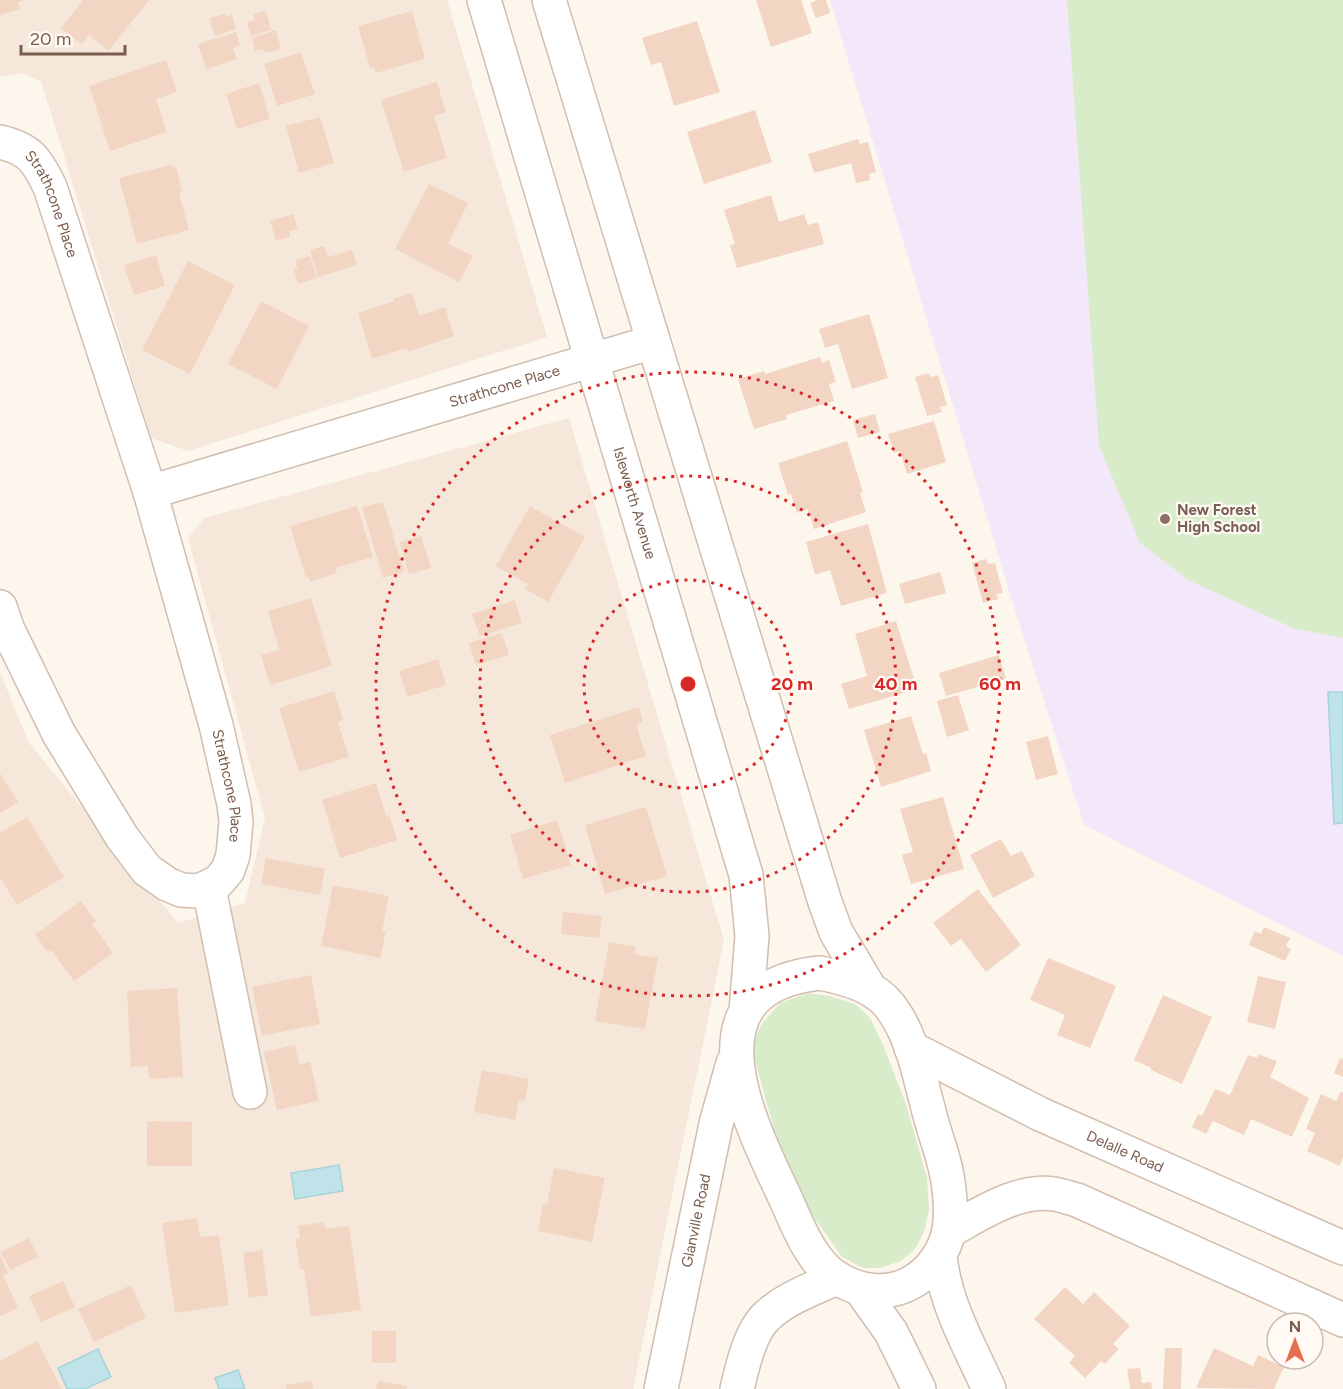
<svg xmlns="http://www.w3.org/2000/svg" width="1343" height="1389" viewBox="0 0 1343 1389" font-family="Figtree,sans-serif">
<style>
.residential{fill:#f5e8da}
.education{fill:#f3e8fa}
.green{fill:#d8ecc9}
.water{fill:#bfe3e8;stroke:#a5d3da;stroke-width:1.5}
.building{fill:#f3d5c3}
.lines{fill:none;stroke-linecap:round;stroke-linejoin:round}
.minor-casing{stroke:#d1beb0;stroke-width:36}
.minor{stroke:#fff;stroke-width:33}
.ring{fill:none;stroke:#d62828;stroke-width:3;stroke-dasharray:3 6}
.education-dot{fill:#8d6e63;stroke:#fffaf3;stroke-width:2}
.labels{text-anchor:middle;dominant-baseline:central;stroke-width:4.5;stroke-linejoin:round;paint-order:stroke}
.street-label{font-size:15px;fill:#7a5c4d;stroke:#fffaf3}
.education-label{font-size:15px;font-weight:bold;fill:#785e54;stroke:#fffaf3;text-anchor:start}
.centre{fill:#d62828;stroke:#fffaf3;stroke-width:3}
.ring-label{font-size:18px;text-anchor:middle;font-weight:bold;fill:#d62828;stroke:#fffaf3;stroke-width:4.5;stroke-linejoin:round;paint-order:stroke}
</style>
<rect width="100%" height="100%" fill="#fdf6ec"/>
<path class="residential" d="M0,0H447L547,337L188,451L151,438L41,81L21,73L0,77Z
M569,418L724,940L633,1389H0V672L29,743L178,923L245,903L265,818L188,538L204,518Z"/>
<path class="education" d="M830,0H1343V956L1084,825L1018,620Z"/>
<path class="green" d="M1067,0H1343V638L1293,628L1190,581L1140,543L1099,446Z
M808,993L829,996L855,1004L870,1018L884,1047L906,1104L927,1178L929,1210L924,1232L915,1249L901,1261L880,1268H863L842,1257L813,1216L778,1144L753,1053L756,1035L764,1021L780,1003Z"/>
<path class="water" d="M1328,692H1343V823L1334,824Z
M339,1165L343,1191L295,1199L291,1173Z
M98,1349L111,1377L85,1389H67L58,1368Z
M238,1370L245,1389H219L215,1378Z"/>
<path class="building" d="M0,0H23V1L18,2L20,9L0,15Z
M83,0H149L109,51L89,35L82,44L61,28Z
M756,0H801L812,33L771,47Z
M818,0H826L830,13L816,18L810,3Z
M266,11L271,30L251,36L247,22L255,20L253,14Z
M412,11L425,59L376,73L374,67L370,68L358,26Z
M225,14L226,17L232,15L236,29L215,36L209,18Z
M697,21L720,92L674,106L661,62L651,65L642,38Z
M276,30L281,49L265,53L263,49L255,51L252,38Z
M236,32L240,45L233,48L237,59L206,69L198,44Z
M301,52L315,94L277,106L264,64Z
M166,60L177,92L156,99L167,132L110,151L89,86Z
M437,82L446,112L434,116L447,158L404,172L381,100Z
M259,83L270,119L237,129L226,94Z
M755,110L772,162L704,184L687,132Z
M320,117L334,163L299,173L286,126Z
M858,139L860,144L868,142L876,172L869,174L870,180L856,183L851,163L814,173L808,154Z
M171,165L172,168L176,166L182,192L179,193L189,230L137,244L119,178Z
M429,184L468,203L448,244L473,256L459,282L395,249Z
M771,195L779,222L804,214L808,225L818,222L824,244L737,268L730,245L735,244L724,210Z
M293,214L298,229L289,231L290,237L276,241L270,221Z
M324,246L328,257L352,250L357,265L318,277L310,250Z
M156,255L165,286L134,295L124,265Z
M310,256L317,278L298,284L294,270L298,269L295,260Z
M188,261L235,285L190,374L142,350Z
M412,293L419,316L445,307L454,336L408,352L407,348L372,359L358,313L394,301L393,299Z
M261,301L309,326L277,389L228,364Z
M869,314L888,378L852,389L838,344L825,348L819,329Z
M820,357L822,363L829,360L836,382L829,384L834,401L786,415L787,419L754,429L738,379L764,371L765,374Z
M929,373L930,377L938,375L947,405L940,407L942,412L927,416L915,377Z
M875,414L880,432L858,438L853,420Z
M934,421L946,462L907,474L900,451L894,453L888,434Z
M847,441L863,492L860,493L866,512L814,529L808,509L797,513L791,494L788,495L778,463Z
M383,502L404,571L383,578L362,507Z
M357,506L373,557L336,568L337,573L310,582L308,576L306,578L290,526Z
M530,506L585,537L548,602L525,589L528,584L496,566Z
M868,524L887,593L841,606L830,570L815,575L806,542Z
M421,536L431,568L409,574L400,542Z
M986,559L988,564L995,563L1003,593L996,594L998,599L983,603L972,563Z
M940,572L946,593L905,604L899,584Z
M311,598L332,666L270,685L261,655L279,650L268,611Z
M515,600L522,623L480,636L472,614Z
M896,621L917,689L849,709L841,684L867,676L855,634Z
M502,633L509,655L476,665L469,643Z
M999,655L1006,679L946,696L939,673Z
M438,659L446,685L407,697L399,671Z
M334,691L343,720L338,722L349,757L299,772L279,708Z
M958,695L969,730L947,737L937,701Z
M639,707L643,722L636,724L646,756L565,783L550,735Z
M911,716L923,754L926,753L931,771L881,787L864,730Z
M1048,736L1058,774L1036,780L1026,742Z
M0,773L18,802L0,813Z
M376,783L386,816L389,814L397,840L340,858L322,800Z
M943,797L964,869L911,884L902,855L913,852L900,809Z
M646,807L667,876L605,894L585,825Z
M27,817L64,877L17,905L0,878V833Z
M557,820L571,865L523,879L510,835Z
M1001,839L1011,856L1022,851L1035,876L993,898L970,855Z
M266,858L325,869L320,895L261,884Z
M333,885L389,896L382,931H386L380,958L321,946Z
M978,889L1021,945L986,972L961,939L951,946L933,923Z
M81,901L96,921L92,924L113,953L74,981L51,950L48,952L35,935Z
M563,912L602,916L599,938L561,934Z
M1264,927L1290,938L1286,946L1291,949L1285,961L1249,945L1255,931L1261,934Z
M609,942L636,947L634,954L658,958L645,1029L595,1021Z
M1048,958L1116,986L1090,1048L1057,1035L1065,1015L1030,1000Z
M311,975L320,1024L262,1036L252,987Z
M1258,976L1286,982L1275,1029L1247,1022Z
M177,988L183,1077L149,1079L148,1066L131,1067L127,991Z
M1163,995L1212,1017L1182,1084L1151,1070V1068L1134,1060Z
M295,1045L299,1064L310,1062L319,1101L277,1110L264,1052Z
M1258,1054L1277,1061L1270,1077L1309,1098L1292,1137L1251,1119L1244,1135L1213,1121L1206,1134L1192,1127L1198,1114L1202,1116L1215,1089L1230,1095L1248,1055L1257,1058Z
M1340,1058L1343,1059V1077L1334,1073Z
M482,1070L529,1079L525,1101L519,1100L515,1120L474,1112Z
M1341,1091L1343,1093V1157L1340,1166L1307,1151L1315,1133L1306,1129L1321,1094L1336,1101Z
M147,1121L192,1122V1166H147Z
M554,1168L605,1178L592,1242L538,1231L543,1205H547Z
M197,1218L200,1237L219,1235L229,1305L175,1313L162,1223Z
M324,1222L325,1229L349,1226L361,1310L311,1317L304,1269H300L295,1239H300L298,1226Z
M29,1238L38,1257L10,1270L1,1252Z
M262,1250L268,1295L249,1298L243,1253Z
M0,1255L8,1273L3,1275L18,1308L0,1316Z
M63,1281L75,1307L41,1322L29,1296Z
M131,1285L146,1318L94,1342L78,1309Z
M1065,1287L1083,1304L1094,1292L1130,1326L1113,1344L1119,1349L1105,1364L1101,1361L1085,1378L1069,1363L1075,1356L1034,1319Z
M372,1331H396V1363H372Z
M37,1341L62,1389H0V1361Z
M1165,1348H1182L1181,1389H1163Z
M1214,1348L1253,1366L1258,1355L1284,1367L1274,1389L1196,1388Z
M1140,1368L1142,1383L1151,1382L1152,1389H1130L1127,1369Z
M312,1381L313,1389H286V1385Z
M378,1381L407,1386L406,1389H376Z"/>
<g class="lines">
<defs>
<g id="minor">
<path id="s1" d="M484,0L746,875L752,936L746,1011"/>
<path d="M549,0L825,902L836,932L870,989"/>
<path id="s2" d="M0,142C30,149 37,160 50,187L150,492L216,725L234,804L236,822L233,855L228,870L218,882L199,891L181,890L167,884L147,870L122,837L59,734L8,630L0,607"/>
<path id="s3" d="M150,492L653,342"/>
<path d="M209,888L250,1092"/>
<path d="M820,973C844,978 873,985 889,1005C914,1036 920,1081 931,1119C936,1138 944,1157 947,1176C950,1193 952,1213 949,1230C945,1251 932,1270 914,1281C890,1296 861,1293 837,1278C809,1261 796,1220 782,1191C745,1114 686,987 820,973Z"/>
<path id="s4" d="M911,1048L1040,1114L1343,1248"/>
<path d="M949,1231C981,1214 1016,1189 1054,1194C1061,1195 1069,1198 1077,1200L1343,1320"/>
<path d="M940,1256C945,1304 969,1345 989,1389"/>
<path d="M861,1290L891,1332L919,1389"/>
<path id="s5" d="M661,1389L716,1124L733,1063"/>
<path d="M737,1389C742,1368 750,1331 767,1316C786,1298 813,1289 836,1278"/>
</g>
</defs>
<use href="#minor" class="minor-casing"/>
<use href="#minor" class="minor"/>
</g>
<g class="ring">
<circle cx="688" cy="684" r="104"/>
<circle cx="688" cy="684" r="208"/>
<circle cx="688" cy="684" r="312"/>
</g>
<circle class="education-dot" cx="1165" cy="519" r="6"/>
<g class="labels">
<g class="street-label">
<text stroke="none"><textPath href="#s2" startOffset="87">Strathcone Place</textPath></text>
<text stroke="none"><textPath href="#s3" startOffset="370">Strathcone Place</textPath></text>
<text stroke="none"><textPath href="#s1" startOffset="525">Isleworth Avenue</textPath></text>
<text stroke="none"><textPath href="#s2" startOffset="696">Strathcone Place</textPath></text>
<text stroke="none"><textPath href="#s4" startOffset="238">Delalle Road</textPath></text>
<text stroke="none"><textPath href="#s5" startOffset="172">Glanville Road</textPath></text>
</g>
<g class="education-label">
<text x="1177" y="510">New Forest<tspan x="1177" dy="17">High School</tspan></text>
</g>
</g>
<circle cx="688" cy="684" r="9" class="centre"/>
<g class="ring-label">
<text x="792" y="690">20 m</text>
<text x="896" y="690">40 m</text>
<text x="1000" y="690">60 m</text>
</g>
<g transform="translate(1295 1341)"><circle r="28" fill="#fffaf3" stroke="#cabbb1" stroke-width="1.5"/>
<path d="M0-4.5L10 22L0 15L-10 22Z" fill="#e76f51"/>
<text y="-9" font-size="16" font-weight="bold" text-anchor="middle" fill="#7a5c4d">N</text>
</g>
<path d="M21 45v9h104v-9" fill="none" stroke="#7a5c4d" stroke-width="3"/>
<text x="30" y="45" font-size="18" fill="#7a5c4d" stroke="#fffaf3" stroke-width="4.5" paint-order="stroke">20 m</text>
</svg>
